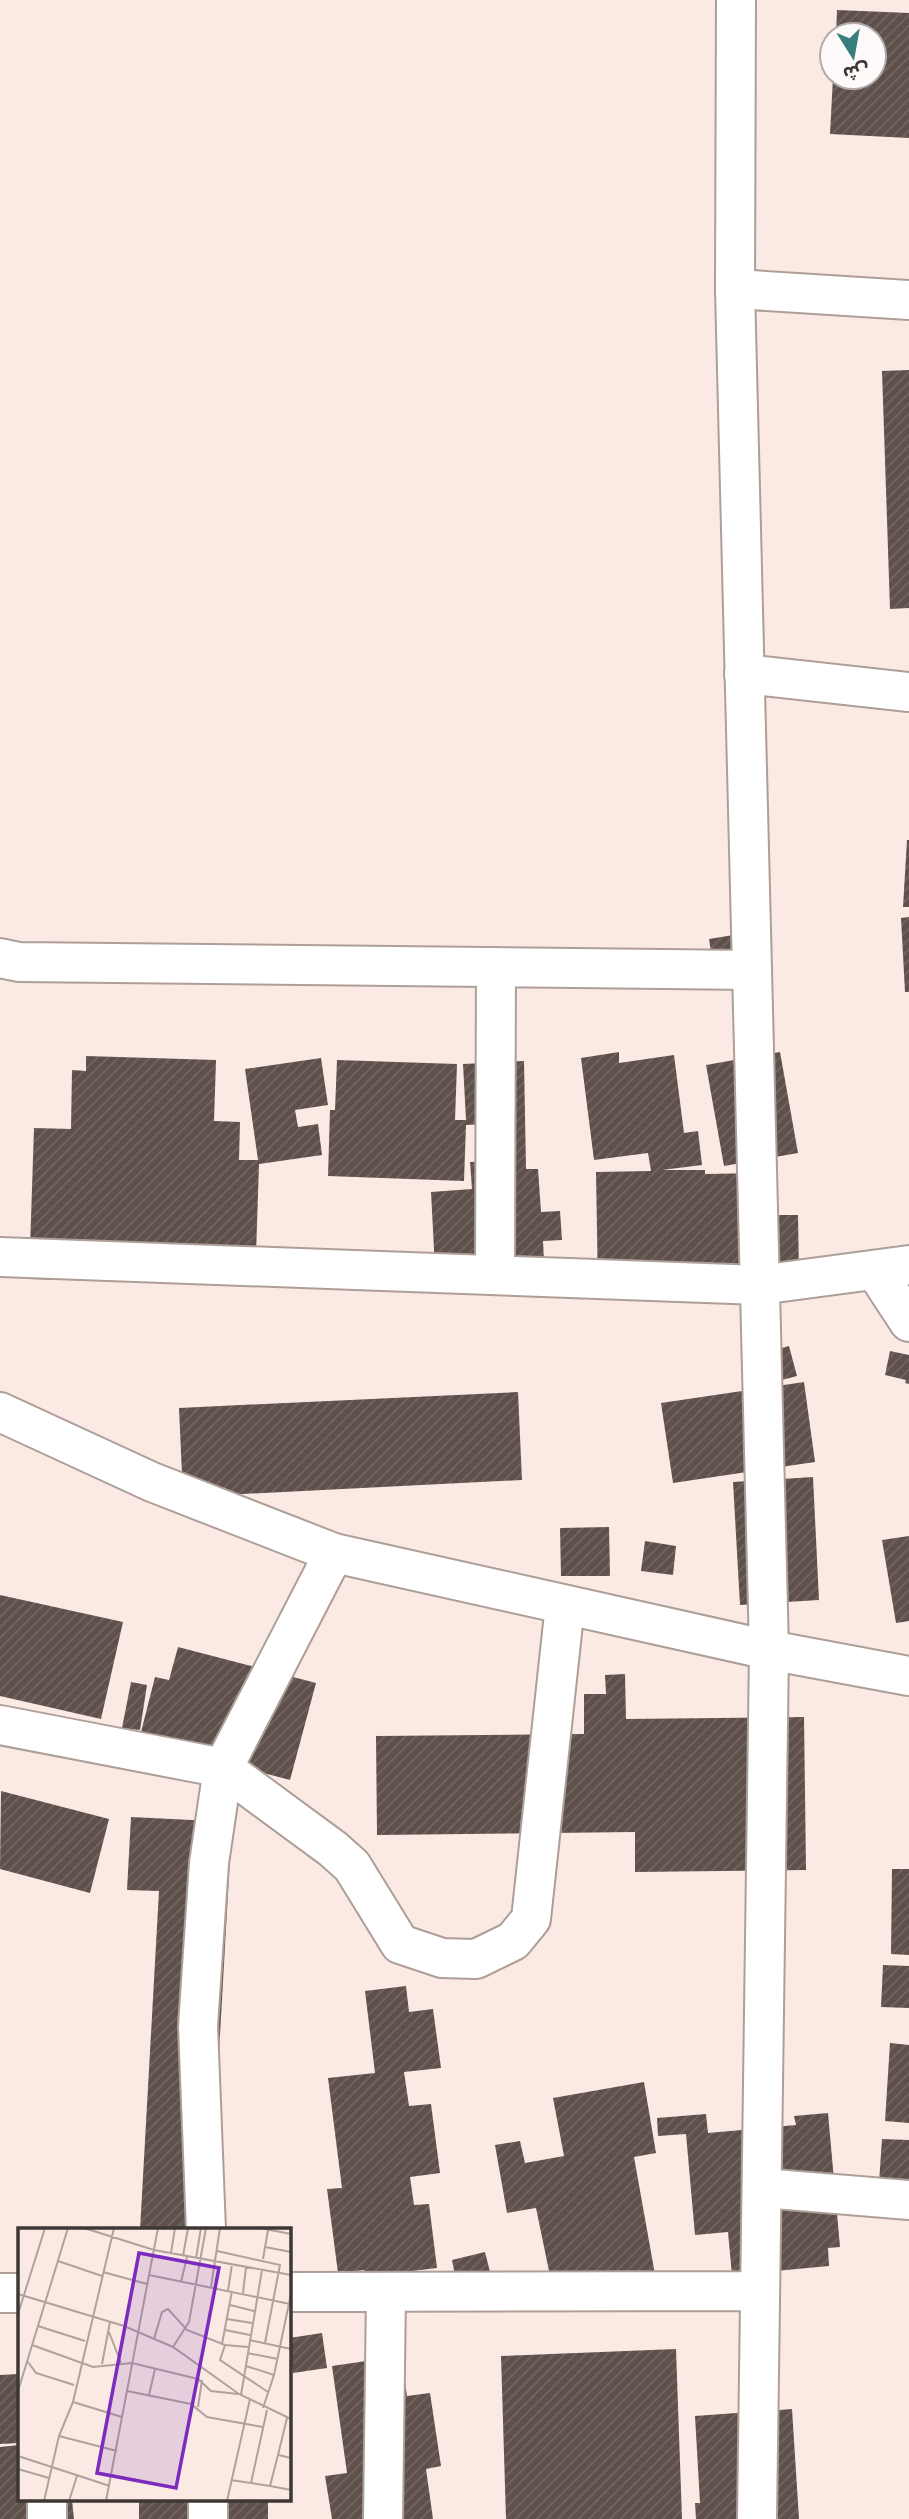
<svg xmlns="http://www.w3.org/2000/svg" width="909" height="2519" viewBox="0 0 909 2519" font-family="Arial,'Noto Sans Arabic',sans-serif">
<style>
.building{fill:url(#building-hatch)}
.lines{fill:none;stroke-linecap:round;stroke-linejoin:round}
.street-casing{stroke:#ae9e98;stroke-width:42}
.secondary-casing{stroke:#ae9e98;stroke-width:42}
.street{stroke:#fff;stroke-width:38}
.secondary{stroke:#fff;stroke-width:38}
.inset-road{fill:none;stroke:#afa29d;stroke-width:2}
.view{fill:#7b2cbf;fill-opacity:0.15;stroke:#7b2cbf;stroke-width:3.5}
.inset-edge{fill:none;stroke:#3e3735;stroke-width:3.5}
</style>
<defs>
<pattern id="building-hatch" width="6" height="6" patternUnits="userSpaceOnUse" patternTransform="scale(1.75)"><rect width="6" height="6" fill="#5e504b"/><path d="M-1 1l2-2M0 6l6-6M5 7l2-2" fill="none" stroke="#736763"/></pattern>
</defs>
<rect width="100%" height="100%" fill="#fbeae3"/>
<path class="building" d="M837,10L909,13V138L830,134L833,77H874V35H836Z
M909,370V608L890,609L882,371Z
M907,840H909V907H903Z
M909,917V992H905L901,918Z
M752,932L715,977L709,939Z
M619,1052V1063L674,1055L684,1133L698,1131L702,1165L662,1170H705V1174L771,1173L772,1215H798L799,1275L598,1288L596,1172L651,1171L648,1153L594,1160L581,1058Z
M780,1052L798,1153L724,1166L706,1065Z
M86,1056L216,1060L214,1121L240,1122L239,1160H258L245,1069L321,1058L328,1105L295,1110L298,1127L318,1124L322,1155L259,1164L255,1285L29,1279L34,1128L71,1129L72,1070L86,1071Z
M337,1060L457,1064L455,1120H466L463,1064L524,1061L526,1169H538L541,1212L560,1211L562,1240L543,1241L545,1281L436,1287L431,1192L472,1189L470,1162L490,1161L489,1124L466,1125L464,1181L328,1176L330,1110H335Z
M789,1346L797,1376L752,1388L744,1358Z
M890,1351L909,1355V1384L905,1383L906,1380L885,1375Z
M804,1382L815,1462L673,1483L661,1403Z
M518,1392L522,1480L183,1497L179,1408Z
M813,1477L819,1600L740,1605L733,1482Z
M609,1527L610,1576H561L560,1528Z
M909,1536V1621L896,1623L882,1540Z
M645,1541L676,1546L673,1575L641,1571Z
M0,1595L123,1622L101,1719L0,1696Z
M178,1647L316,1683L290,1780L139,1740L155,1677L169,1680Z
M625,1674L626,1719L804,1717L806,1870L635,1872V1832L377,1835L376,1736L584,1734V1694H606L605,1675Z
M131,1682L147,1685L140,1730L122,1728Z
M1,1791L109,1819L90,1893L0,1869Z
M131,1817L232,1822L209,2230H140L159,1891L127,1890Z
M892,1869H909V1955L891,1954Z
M883,1965L909,1966V2008L881,2007Z
M406,1986L409,2012L433,2009L441,2068L404,2072L409,2106L431,2104L440,2173L410,2177L414,2205L429,2204L437,2268L404,2272L406,2287L367,2292L364,2270L338,2273L327,2189L342,2188L328,2078L375,2073L365,1991Z
M890,2043L909,2045V2123L885,2121Z
M644,2082L656,2153L634,2157L659,2297L579,2311L577,2296L555,2300L536,2208L507,2213L495,2145L520,2141L525,2163L564,2156L553,2098Z
M828,2113L840,2247L828,2248L829,2266L732,2275L728,2232L695,2235L686,2134L658,2136L657,2118L706,2114L708,2133L796,2125L794,2116Z
M882,2139L909,2140V2214L877,2212Z
M485,2252L490,2272L456,2280L452,2260Z
M322,2333L327,2368L293,2373L289,2338Z
M676,2349L682,2519H506L501,2356Z
M401,2356L407,2396L430,2393L441,2466L426,2469L433,2519H332L325,2476L347,2473L332,2366Z
M19,2374V2443L0,2444V2375Z
M792,2409L799,2519H696L695,2503H700L695,2416Z
M19,2445V2500H72L74,2519H0V2447Z
M139,2500H268V2519H139Z"/>
<g class="lines">
<defs>
<path id="street" d="M735,289L909,300
M744,674L909,692
M0,958L19,962L752,970
M0,1257L760,1285L909,1265
M875,1270L909,1322
M495,1275L496,967
M0,1725L223,1768L333,1849L352,1866L400,1944L442,1958L476,1959L513,1941L531,1919L565,1605
M762,2188L909,2200
M206,2230L198,2026L209,1863L223,1768L334,1553
M289,2292L760,2291
M0,2293H19
M47,2500V2519
M208,2519V2500
M383,2519L386,2293
M757,2519L769,1650"/>
<path id="secondary" d="M736,0L735,289L769,1650
M0,1412L152,1482L334,1553L769,1650L909,1676"/>
</defs>
<use href="#street" class="street-casing"/>
<use href="#secondary" class="secondary-casing"/>
<use href="#street" class="street"/>
<use href="#secondary" class="secondary"/>
</g>
<g transform="translate(18 2228)">
<rect width="273" height="273" fill="#fbeae3"/>
<path class="inset-road" d="M66,0L136,22L273,47M242,0L273,6M247,19L273,24M199,23L262,37L247,115M153,25L157,0M165,28L170,0M178,30L183,0M245,31L250,2M40,33L84,48M85,44L129,56M131,47L272,76M163,54L169,29M193,59L202,0M210,63L214,36M225,65L228,39M0,66L106,98L155,119L221,166L273,191M212,77L236,83M0,86L27,0M209,91L234,95M20,98L67,113M207,102L232,107M91,104L103,135M136,111L144,84L150,81L169,102L207,117L230,119M231,112L273,121M204,116L214,63M14,117L75,139L114,135L180,151L193,163L220,166M207,117L202,132L250,164M155,119L171,94L188,0M229,125L260,131M10,134L18,145L56,157M84,136L92,94M228,138L256,147L273,66M0,163L50,0M109,163L173,176L189,189L245,199M131,167L137,141M223,167L244,42M55,174L104,189M180,179L184,152M245,180L256,147M269,190L260,227L273,230M41,208L99,223M260,227L252,258L273,262M0,228L92,258M0,241L31,250M213,252L252,258M233,255L249,182M26,273L41,208L55,174L96,0M51,273L59,248M88,273L140,0M209,273L232,171"/>
<path class="view" d="M121,25L201,40L158,260L79,245Z"/>
<rect width="273" height="273" class="inset-edge"/>
</g>
<g transform="translate(853 56) rotate(169)"><circle r="33" fill="#fefaf9" stroke="#b1acab" stroke-width="2"/>
<path d="M0-5L12 26L0 18L-12 26Z" fill="#377f7c"/>
<text y="-10" font-size="19" font-weight="bold" text-anchor="middle" fill="#3e3735">ش</text>
</g>
</svg>
